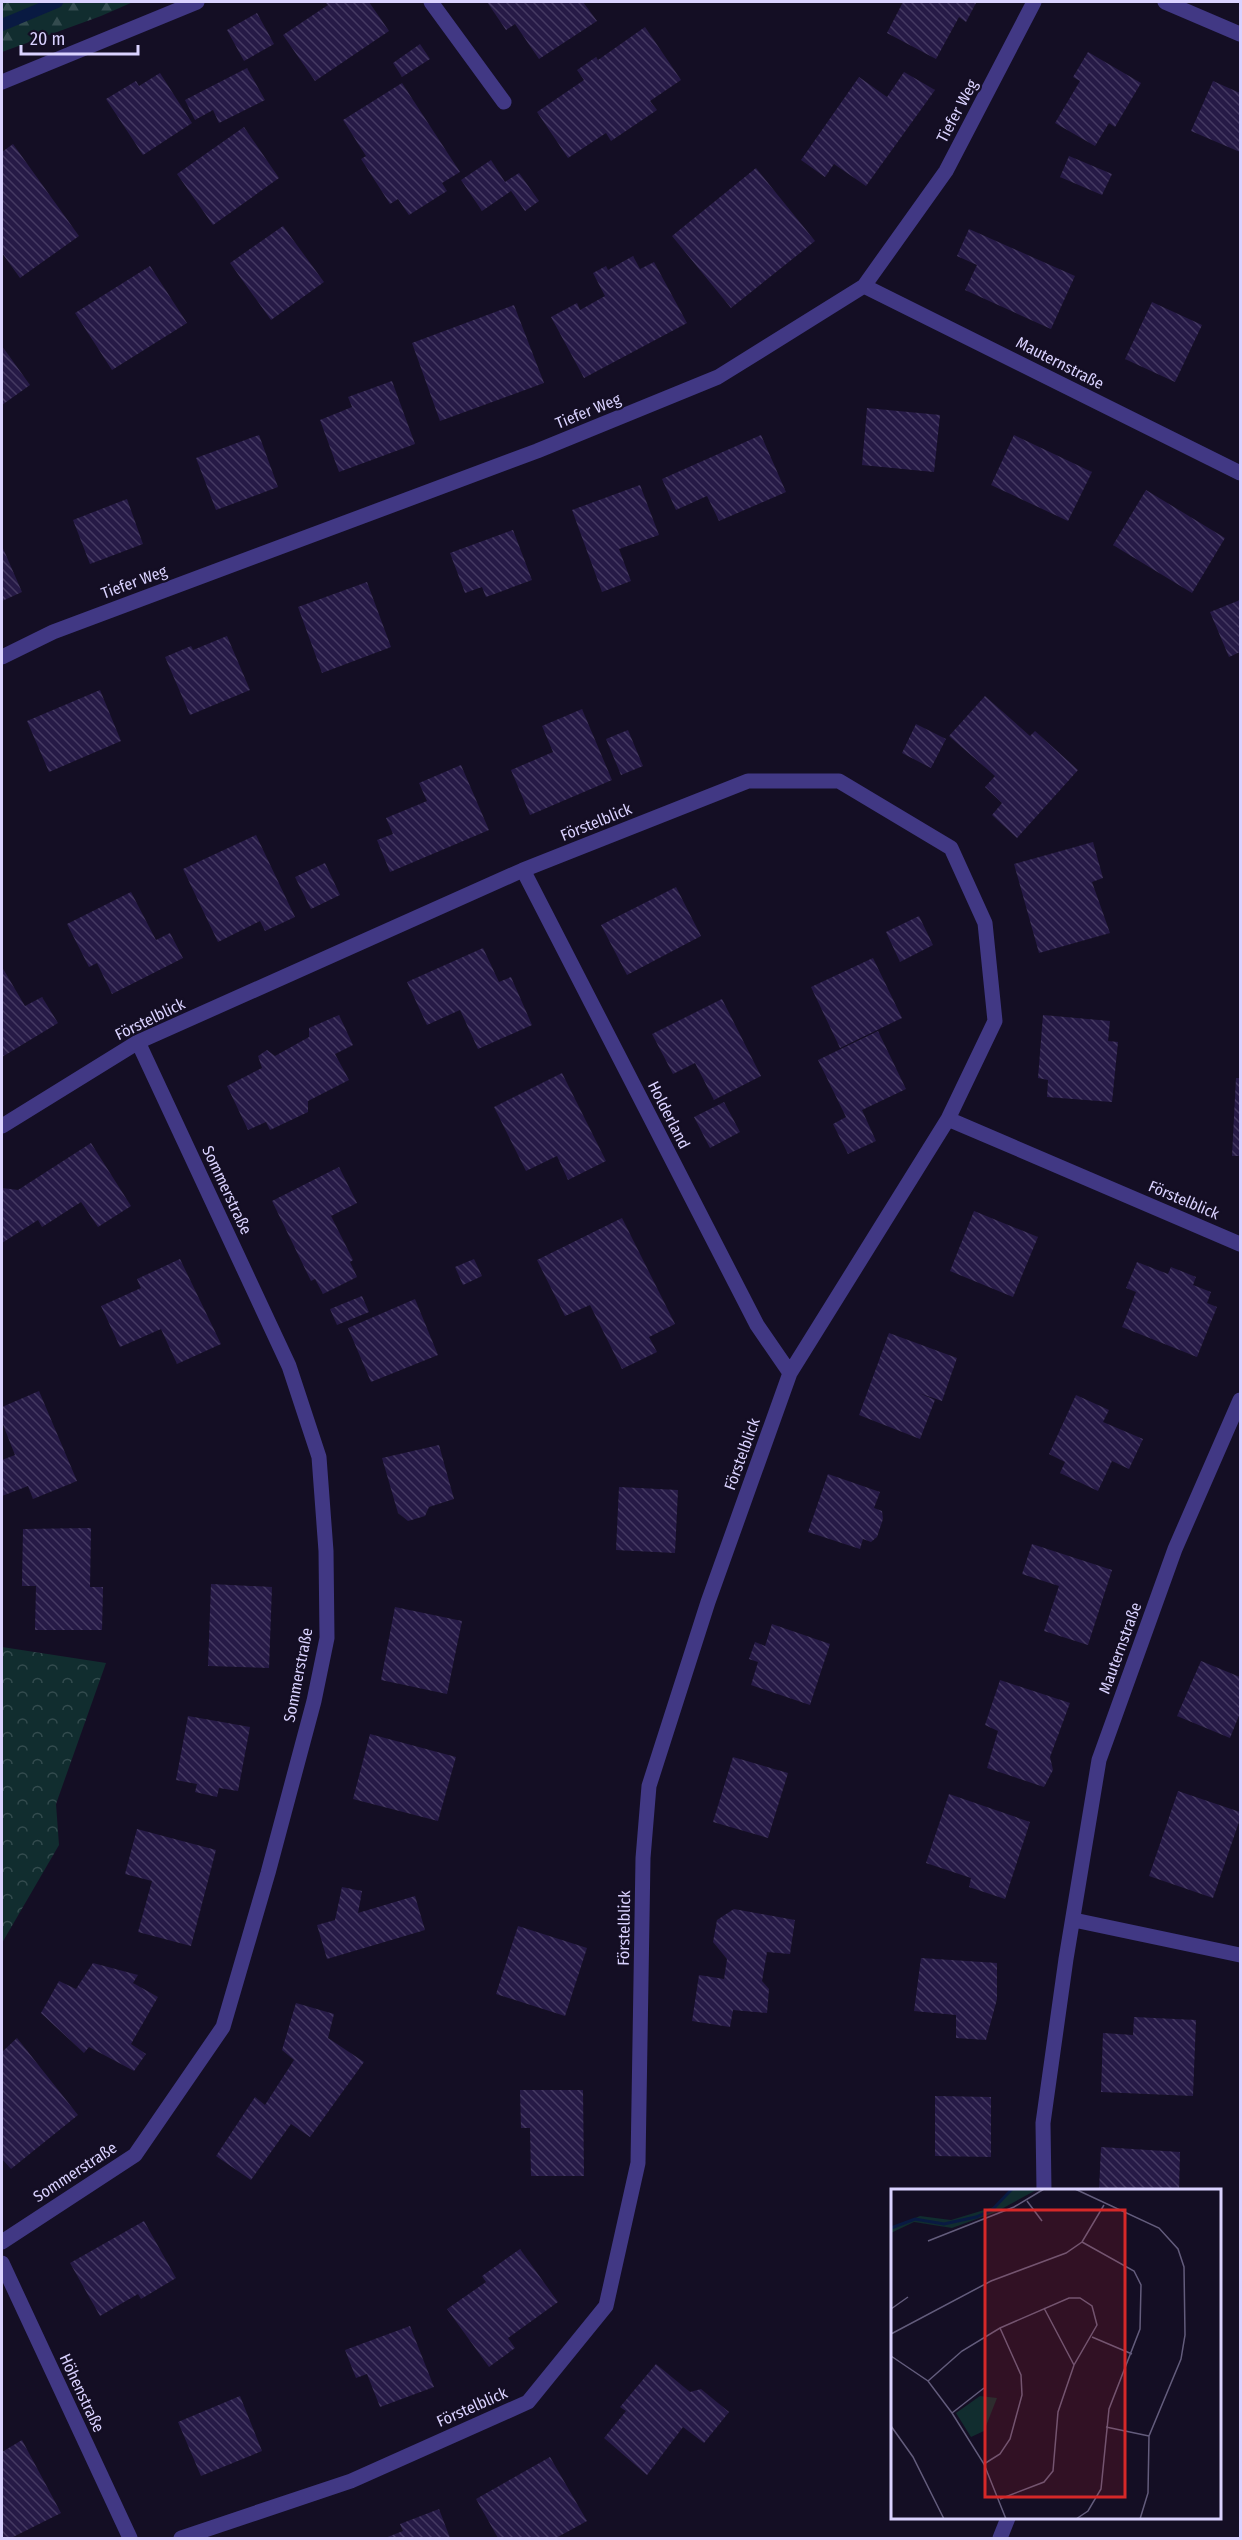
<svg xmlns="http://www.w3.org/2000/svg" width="1242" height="2540" viewBox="0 0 1242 2540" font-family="'Fira Sans Condensed',sans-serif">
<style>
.forest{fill:url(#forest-firs)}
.park{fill:url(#park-crowns)}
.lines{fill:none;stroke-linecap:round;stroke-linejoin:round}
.stream{stroke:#091a42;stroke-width:12}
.building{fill:url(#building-back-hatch)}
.service{stroke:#413884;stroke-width:15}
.minor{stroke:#413884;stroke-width:15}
.labels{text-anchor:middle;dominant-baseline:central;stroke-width:4.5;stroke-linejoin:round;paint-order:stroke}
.street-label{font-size:16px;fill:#dad2ff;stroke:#140e24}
.inset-river{fill:none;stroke:#091a42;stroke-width:3}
.inset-road{fill:none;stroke:#635c7c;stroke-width:1.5}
.view{fill:#d62828;fill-opacity:0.15;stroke:#d62828;stroke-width:3}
.inset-edge{fill:none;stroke:#dad2ff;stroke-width:3}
</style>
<defs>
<pattern id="forest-firs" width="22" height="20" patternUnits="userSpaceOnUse" patternTransform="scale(1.5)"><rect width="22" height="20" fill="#112d2f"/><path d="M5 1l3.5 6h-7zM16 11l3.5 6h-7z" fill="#334b4e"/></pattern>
<pattern id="park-crowns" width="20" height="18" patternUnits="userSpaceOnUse" patternTransform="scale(1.5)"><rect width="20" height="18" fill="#112d2f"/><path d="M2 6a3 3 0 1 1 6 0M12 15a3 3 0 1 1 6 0" fill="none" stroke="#334b4e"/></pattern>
<pattern id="building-back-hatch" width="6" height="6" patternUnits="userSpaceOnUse" patternTransform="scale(1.5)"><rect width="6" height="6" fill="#261a46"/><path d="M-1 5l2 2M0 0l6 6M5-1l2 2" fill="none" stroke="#453a62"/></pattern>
</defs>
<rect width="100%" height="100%" fill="#140e24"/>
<path class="forest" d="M2,2H133L101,16L2,52Z"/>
<path class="park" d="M2,1647L106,1663L56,1804L59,1845L2,1943Z"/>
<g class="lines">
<path class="stream" d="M2,25L57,2"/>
</g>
<path class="building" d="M325,2H369L389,31L315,81L283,35L328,5Z
M487,2H583L597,21L539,59L515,24L506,30Z
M903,2H974L976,3L966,22L959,17L936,59L887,33Z
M257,13L274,44L244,61L227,30Z
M645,27L681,80L650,101L657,110L611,141L606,133L568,158L537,112L584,80L577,70L596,57L598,60Z
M420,44L430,59L402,77L393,63Z
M1088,52L1141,83L1115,127L1109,123L1095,146L1055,123L1080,81L1073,77Z
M247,68L265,100L219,123L213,110L195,120L185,100Z
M904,72L935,90L866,186L834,164L825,177L801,160L859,77L887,97Z
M160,73L192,123L143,155L106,99L136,81L139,86Z
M1213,81L1240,93V152L1191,131Z
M402,83L460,172L442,183L447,191L409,215L398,199L390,204L361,159L366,156L343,120Z
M244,127L279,178L213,225L177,174Z
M13,144L79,236L20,278L2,253V152Z
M1069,156L1112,174L1102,195L1060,177Z
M491,160L505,182L519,173L539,201L525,211L511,191L482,211L461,180Z
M756,168L815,241L731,308L672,236Z
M283,226L324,282L271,320L230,263Z
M969,229L1075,276L1051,329L965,290L977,265L957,256Z
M633,256L640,269L654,262L687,323L584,378L551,317L577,303L580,310L605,296L593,273L606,266L608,270Z
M150,266L187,323L112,370L75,313Z
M1152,302L1202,325L1175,382L1125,359Z
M514,305L544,383L440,421L412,343Z
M2,346L30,385L2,405Z
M392,381L415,444L339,472L320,420L352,407L348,397Z
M867,408L940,415L934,472L862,465Z
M259,435L278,487L216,510L196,458Z
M761,435L786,492L719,521L707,496L676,510L662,479Z
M1014,435L1092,472L1068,521L991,485Z
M640,485L659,535L619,549L631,581L602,592L572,510Z
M1146,490L1225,538L1192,593L1113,545Z
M127,499L143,544L90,564L73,520Z
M513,530L532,580L486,597L482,587L465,593L450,553Z
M2,546L22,592L2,601Z
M367,582L391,647L322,673L298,607Z
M1240,600V652L1229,657L1210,612Z
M227,636L250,690L190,715L165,657L191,646L193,650Z
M100,690L121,741L49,772L27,721Z
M985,696L1030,736L1035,731L1078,770L1017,838L992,815L1002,803L985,787L995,776L949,736Z
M582,709L612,780L530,815L511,770L553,752L542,726Z
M916,724L946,739L931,768L902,753Z
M628,730L643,766L621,775L606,739Z
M461,765L489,830L390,872L377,840L393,834L386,818L427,801L419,783Z
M256,835L295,917L265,931L260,921L218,942L183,869Z
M1093,842L1103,878L1092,882L1110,933L1039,953L1014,864Z
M325,863L340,895L311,909L295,877Z
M676,887L701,936L627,975L601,925Z
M131,892L156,940L170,933L183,958L112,994L97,963L89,967L67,924Z
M919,916L933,945L900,962L886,932Z
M483,948L499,982L511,977L532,1025L478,1049L460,1010L427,1025L407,982Z
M873,958L902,1018L840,1048L811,987Z
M2,967L25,1006L42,997L58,1023L2,1057Z
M722,999L761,1076L714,1100L695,1063L673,1074L652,1034Z
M339,1015L353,1045L335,1054L349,1080L308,1101V1112L270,1130L266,1122L248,1130L227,1086L262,1068L258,1056L267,1050L275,1056L309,1037V1028Z
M1043,1015L1110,1021L1108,1041L1118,1042L1112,1102L1047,1097L1048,1080L1038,1078Z
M878,1031L906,1089L862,1110L876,1141L848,1154L833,1124L846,1117L818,1060Z
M562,1073L606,1161L568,1180L557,1156L526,1171L494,1107Z
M1236,1078H1240V1156H1232Z
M724,1102L740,1132L710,1148L694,1117Z
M91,1143L131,1206L98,1227L81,1202L42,1227L38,1220L2,1243V1188L18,1190Z
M339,1167L357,1203L331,1216L353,1260L350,1262L357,1277L323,1294L315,1279L311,1281L272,1201Z
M974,1211L1038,1237L1013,1297L950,1271Z
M622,1218L675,1324L649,1337L657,1352L622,1369L590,1305L565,1316L537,1260Z
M180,1259L221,1344L177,1364L161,1329L120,1347L101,1306L141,1288L137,1279Z
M474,1259L482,1276L463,1285L455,1267Z
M1137,1262L1168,1274L1171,1267L1196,1277L1193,1285L1211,1292L1207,1303L1217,1307L1197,1357L1122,1327L1136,1292L1126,1288Z
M362,1296L369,1312L337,1325L330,1309Z
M415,1299L438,1355L371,1382L348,1328Z
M889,1333L957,1358L942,1401L919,1393L935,1400L920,1439L859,1415Z
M39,1391L77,1481L33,1499L28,1486L2,1496V1460L15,1455L2,1422V1407Z
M1076,1395L1109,1410L1103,1422L1143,1439L1129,1469L1112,1461L1098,1491L1060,1473L1065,1462L1049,1454Z
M439,1445L454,1499L429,1507L425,1516L408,1521L398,1513L382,1458Z
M828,1474L880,1492L874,1508L882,1511L883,1519L877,1537L871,1542L863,1539L860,1549L808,1532Z
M619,1487L678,1490L675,1553L616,1550Z
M91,1528L90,1587H103L102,1630H35L36,1586H22L23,1529Z
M1032,1544L1112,1570L1088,1645L1044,1631L1059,1586L1022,1574Z
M211,1584L272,1587L269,1668L208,1666Z
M395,1607L462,1621L447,1694L381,1680Z
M772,1624L830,1644L810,1705L751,1685L758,1662L749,1659L755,1642L765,1646Z
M1201,1661L1240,1677V1713L1230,1738L1177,1716Z
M1000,1680L1070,1703L1050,1757L1053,1770L1044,1787L987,1768L998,1731L985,1725Z
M188,1716L250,1727L238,1791L219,1788L217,1797L195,1792L197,1784L176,1780Z
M370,1734L456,1757L438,1821L353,1799Z
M733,1757L788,1773L768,1838L713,1822Z
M1178,1791L1240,1812V1819L1213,1898L1149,1876Z
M949,1794L1030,1822L1005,1899L969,1887L971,1878L926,1863Z
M137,1829L216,1850L191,1946L138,1932L152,1881L125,1874Z
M342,1887L362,1891L358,1913L415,1896L425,1930L327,1959L317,1925L335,1920Z
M734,1909L795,1920L790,1954L767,1952L762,1981L769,1989L767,2013L733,2010L730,2027L692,2021L699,1975L724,1979L727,1959L713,1942L717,1920Z
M518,1926L587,1948L565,2016L496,1994Z
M921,1958L997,1963V1999L986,2040L956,2038V2015L914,2011Z
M93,1963L138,1975L133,1983L158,1997L131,2044L146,2054L134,2071L89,2047L84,2053L41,2013L59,1981L76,1989Z
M296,2003L334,2014L328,2038L364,2062L310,2137L291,2124L251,2180L216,2156L255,2097L265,2105L294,2060L282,2050Z
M1134,2017L1196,2020L1193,2096L1101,2092L1103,2033L1133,2035Z
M17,2038L78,2115L11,2169L2,2159V2052Z
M520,2090H583L584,2176H531L530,2128H521Z
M935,2096L991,2097V2157L935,2156Z
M1101,2147L1180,2152L1179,2190H1099Z
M144,2221L176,2278L141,2299L138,2294L100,2316L70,2263Z
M520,2249L558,2302L508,2338L515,2348L489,2367L447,2309L486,2282L482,2276Z
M410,2326L434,2387L380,2407L367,2374L356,2378L345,2350Z
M656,2364L690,2392L701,2389L729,2412L704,2443L683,2427L647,2475L604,2438L626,2411L620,2407Z
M240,2396L262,2451L201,2476L178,2422Z
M22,2440L61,2513L11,2538H2V2452Z
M550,2457L587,2521L556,2538H498L476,2499Z
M439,2509L450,2538H385L403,2531L400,2524Z"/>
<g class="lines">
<path class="service" d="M431,2L504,102"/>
<path class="minor" d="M1165,2L1240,34
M2,82L197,2
M864,286L1240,473
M2,657L53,632L537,451L718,377L864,286L946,171L1034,2
M523,870L757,1325L790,1373
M948,1119L1240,1244
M2,1126L138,1042L523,870L748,781H839L951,848L985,923L995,1021L948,1119L790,1373L708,1602L649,1786L643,1858L638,2163L606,2306L528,2402L351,2481L181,2538
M1074,1920L1240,1955
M1044,2190L1043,2123L1066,1959L1099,1760L1175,1549L1240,1400
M2,2242L135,2155L223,2027L268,1873L314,1701L327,1638L326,1551L319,1457L289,1366L138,1042
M2,2263L130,2538
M1000,2538L1008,2518"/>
</g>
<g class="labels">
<g class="street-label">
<text transform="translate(957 111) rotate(-62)">Tiefer Weg</text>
<text transform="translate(1060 363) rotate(27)">Mauternstraße</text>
<text transform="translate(588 411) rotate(-22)">Tiefer Weg</text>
<text transform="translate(134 582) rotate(-20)">Tiefer Weg</text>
<text transform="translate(596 822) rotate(-22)">Förstelblick</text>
<text transform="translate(150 1019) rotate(-26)">Förstelblick</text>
<text transform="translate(669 1115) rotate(63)">Holderland</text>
<text transform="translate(227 1190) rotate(65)">Sommerstraße</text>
<text transform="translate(1184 1200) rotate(23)">Förstelblick</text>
<text transform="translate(742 1454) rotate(-70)">Förstelblick</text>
<text transform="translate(1120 1648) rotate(-70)">Mauternstraße</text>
<text transform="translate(298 1675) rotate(-79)">Sommerstraße</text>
<text transform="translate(624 1928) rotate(-89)">Förstelblick</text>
<text transform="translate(75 2172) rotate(-33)">Sommerstraße</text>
<text transform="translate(82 2393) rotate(65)">Höhenstraße</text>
<text transform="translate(472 2407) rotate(-24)">Förstelblick</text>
</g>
</g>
<g transform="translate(891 2189)">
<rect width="330" height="330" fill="#140e24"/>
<path d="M120,0H147L105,23L61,39L23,33L0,44V39L29,27L60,31L103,18Z" fill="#112d2f"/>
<path d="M89,207L106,209L93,242L80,248L65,224Z" fill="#112d2f"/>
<path class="inset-river" d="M0,39L24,30L53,35L85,28L101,21L121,0"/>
<path class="inset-road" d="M184,0L268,39L287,60L293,78L294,146L290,170L258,247L257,304L249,330M136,12L151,32M37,52L123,18L153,0M153,119L183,176M0,120L17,108M0,145L100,92L175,64L191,53L213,16M201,148L241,165M0,167L37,192L61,224L93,275L115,330M37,192L71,162L109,139L178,109H189L201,117L206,136L183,176L167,223L162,282L153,293L109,310M61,224L93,199M0,237L22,268L53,330M215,238L258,247M93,275L109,265L119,250L131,206L130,186L109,139M185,330L197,322L210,300L218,220L249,140L250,96L243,82L191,53"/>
<path class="view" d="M94,21H234V308H94Z"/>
<rect width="330" height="330" class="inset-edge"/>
</g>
<rect width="1242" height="2540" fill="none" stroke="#dad2ff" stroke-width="6"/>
<path d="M21 45v9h117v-9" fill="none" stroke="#dad2ff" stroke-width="3"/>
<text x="30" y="45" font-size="18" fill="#dad2ff" stroke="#140e24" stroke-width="4.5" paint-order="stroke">20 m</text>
</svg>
